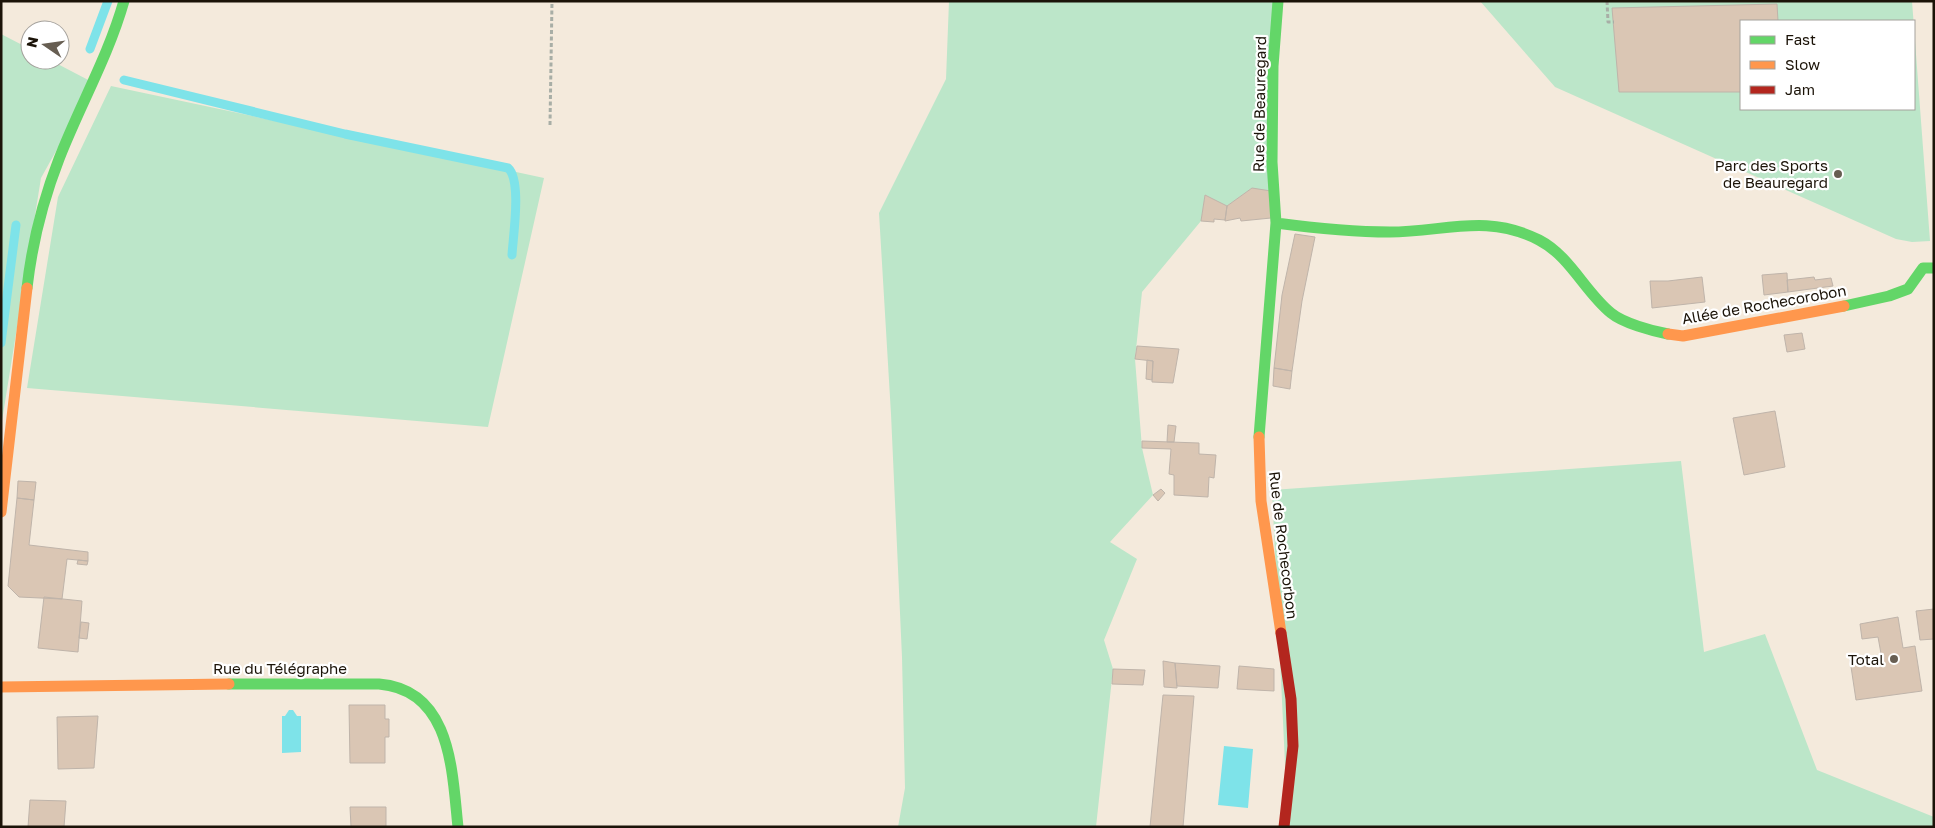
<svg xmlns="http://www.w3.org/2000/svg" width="1935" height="828" viewBox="0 0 1935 828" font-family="'Golos Text',sans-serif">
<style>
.green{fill:#bce6c9;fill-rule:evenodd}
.water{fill:#7ee3e9}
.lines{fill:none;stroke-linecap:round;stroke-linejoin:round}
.stream{stroke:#7ee3e9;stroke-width:9}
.building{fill:#dac6b4;stroke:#bfb4aa}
.path{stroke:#a8aea6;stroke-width:3;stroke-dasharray:4 2.5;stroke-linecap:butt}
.fast{stroke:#63d668;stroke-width:11}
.slow{stroke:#ff974d;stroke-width:11}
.jam{stroke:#b3261e;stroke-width:11}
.poi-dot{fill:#675e52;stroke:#fff;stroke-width:2}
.labels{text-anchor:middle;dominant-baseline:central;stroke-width:4.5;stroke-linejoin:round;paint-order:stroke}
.street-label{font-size:15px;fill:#1b1308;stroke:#fff}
.poi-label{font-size:15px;fill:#1b1308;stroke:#fff;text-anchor:end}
</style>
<rect width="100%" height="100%" fill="#f4eadc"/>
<path class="green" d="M949,1H1276L1277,201L1252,188L1227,206L1205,195L1201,221L1142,292L1135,359L1142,448L1153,495L1110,542L1137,559L1104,640L1113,669L1096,827H898L905,788L902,657L891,414L879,213L946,79Z
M1480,1H1912L1930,241L1912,242L1896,239L1555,87ZM1741,21H1914V109H1741Z
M1,34L30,49V60H50L94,83L41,178L1,427Z
M111,86L544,178L488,427L27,388L58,197Z
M1681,461L1704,652L1765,634L1817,770L1934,817V827H1288L1272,490Z"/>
<path class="water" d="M289,710H293L297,716H301V752L282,753V716H285Z
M1224,746L1253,749L1248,808L1218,805Z"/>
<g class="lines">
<path class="stream" d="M90,49L108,1
M124,80L345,134L508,168C522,180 513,237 512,255
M1,343L16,225"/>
</g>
<path class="building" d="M1777,4L1778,21H1741V92H1619L1612,8Z
M1252,188L1271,191V218L1241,221L1240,218L1225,221L1227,206Z
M1205,195L1227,206L1225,220L1214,219V222L1201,221Z
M1295,234L1315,237L1302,301L1292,371L1274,368L1282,295Z
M1787,273L1788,292L1764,295L1762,275Z
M1702,277L1705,302L1652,308L1650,281H1668Z
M1814,277L1815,280L1831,278L1833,286L1788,292L1787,280Z
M1802,333L1805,349L1787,352L1784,335Z
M1137,346L1179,349L1173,383L1152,382L1153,361L1135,359Z
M1147,360L1153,361L1152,380L1146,379Z
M1274,368L1292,371L1290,389L1273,386Z
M1775,411L1785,467L1744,475L1733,418Z
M1168,425L1176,426L1174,442H1167Z
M1142,441L1199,443V454L1216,455L1214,478L1209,477L1208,497L1174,495V475L1169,474L1171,449L1142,448Z
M18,481L36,482L34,500L17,498Z
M1161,489L1165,493L1158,501L1153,495Z
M17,498L34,500L29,545L88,552V561L67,559L62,599L19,597L8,586Z
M78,560L88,561L87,565L77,564Z
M44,597L82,601L78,652L38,648Z
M1934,609V639L1920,640L1916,611Z
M1898,617L1903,648L1915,646L1922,691L1856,700L1850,660L1871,656L1872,661L1882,659L1878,637L1862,639L1860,624Z
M81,622L89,623L87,639L79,638Z
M1163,661L1175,663L1177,688L1164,687Z
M1175,663L1220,666L1218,688L1177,686Z
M1239,666L1274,669V691L1237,689Z
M1113,669L1145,670L1143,685L1112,684Z
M1163,695L1194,696L1183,827H1150Z
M349,705H385V719H389V737H385V763H350Z
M98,716L94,768L58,769L57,717Z
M30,800L66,801L64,827H28Z
M350,807H386V827H351Z"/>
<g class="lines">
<path class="path" d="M1607,1L1608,22H1614
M550,125L552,1"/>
<path class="fast" d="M1276,223C1314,228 1351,232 1390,232C1444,232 1486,213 1539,240C1570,256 1585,292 1611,313C1623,323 1652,331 1668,334
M27,288C32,244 43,200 59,159C80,105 108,57 124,1
M1844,306L1889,296L1908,289L1923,268H1934
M1259,437L1276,223L1272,162L1273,66L1278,1
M229,684H379C452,690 452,772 458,827"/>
<path class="slow" d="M1668,334L1683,336L1844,306
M1259,437L1261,501L1281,633
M1,512L27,288
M1,687L229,684"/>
<path class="jam" d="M1281,633L1291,699L1293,746L1284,827"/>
</g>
<g class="poi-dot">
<circle cx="1838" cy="174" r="5"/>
<circle cx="1894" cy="659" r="5"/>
</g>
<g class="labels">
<g class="street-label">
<text transform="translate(1259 104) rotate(-89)">Rue de Beauregard</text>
<text transform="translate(1764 304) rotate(-10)">Allée de Rochecorobon</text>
<text transform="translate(1284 545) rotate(83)">Rue de Rochecorbon</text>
<text x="280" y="668">Rue du Télégraphe</text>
</g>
<g class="poi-label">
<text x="1828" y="165">Parc des Sports<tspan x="1828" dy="17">de Beauregard</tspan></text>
<text x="1884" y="659">Total</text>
</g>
</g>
<rect width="1935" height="828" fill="none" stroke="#1b1308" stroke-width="5"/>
<rect x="1740" y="20" width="175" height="90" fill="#ffffff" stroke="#a4a19c"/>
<rect x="1750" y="36" width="25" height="8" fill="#63d668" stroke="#a4a19c"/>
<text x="1785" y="45" font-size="15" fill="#1b1308">Fast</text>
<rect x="1750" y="61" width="25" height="8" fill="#ff974d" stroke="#a4a19c"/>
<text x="1785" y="70" font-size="15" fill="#1b1308">Slow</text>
<rect x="1750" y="86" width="25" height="8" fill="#b3261e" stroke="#a4a19c"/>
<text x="1785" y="95" font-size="15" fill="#1b1308">Jam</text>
<g transform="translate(45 45) rotate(283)"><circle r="24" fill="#ffffff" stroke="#a4a19c"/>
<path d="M0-4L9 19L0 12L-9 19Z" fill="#675e52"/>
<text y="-8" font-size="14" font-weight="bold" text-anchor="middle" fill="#1b1308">N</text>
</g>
</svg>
